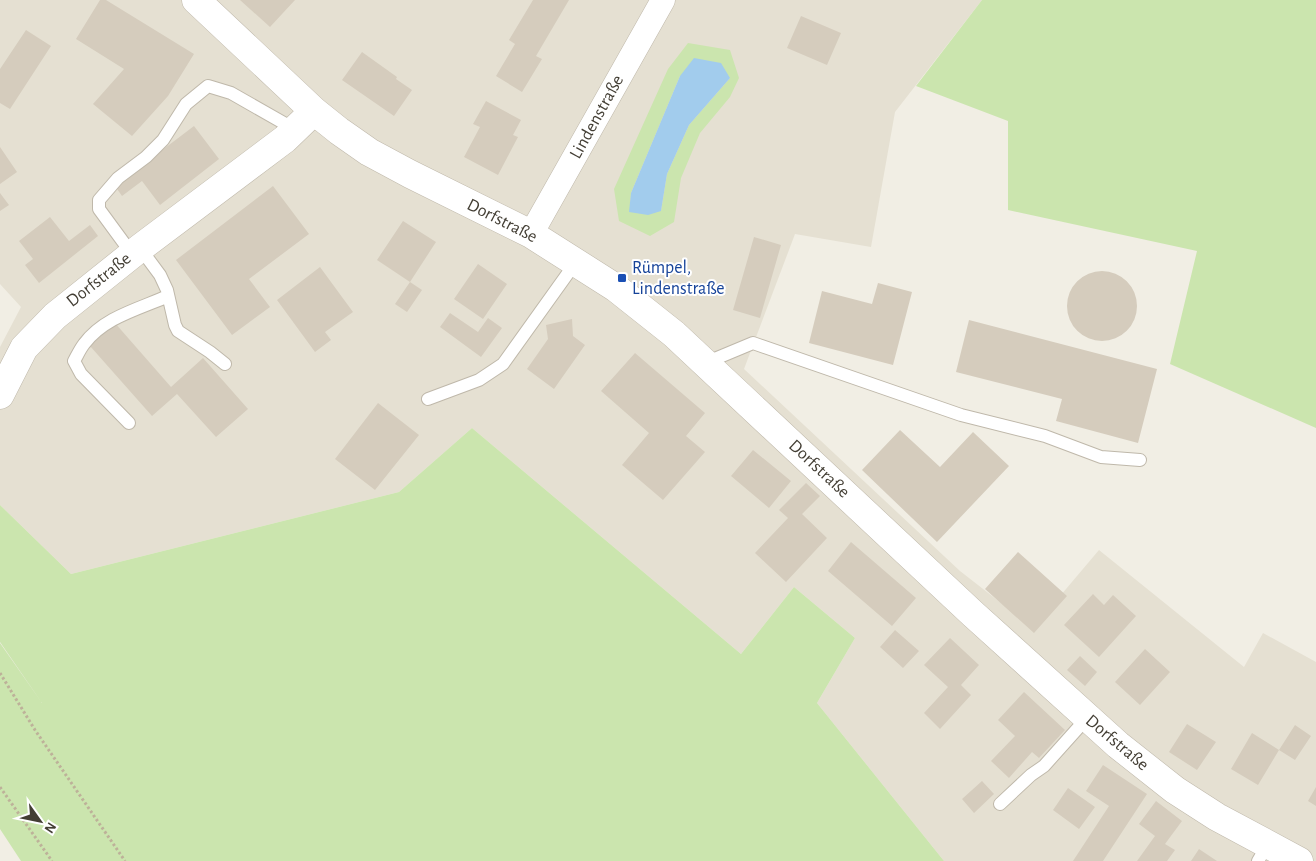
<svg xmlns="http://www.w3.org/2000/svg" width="1316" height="861" viewBox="0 0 1316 861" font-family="'Alegreya Sans',sans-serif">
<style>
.residential{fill:#e5e0d2}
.green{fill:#cbe5ae;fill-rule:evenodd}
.water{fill:#a2cced}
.building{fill:#d5ccbd}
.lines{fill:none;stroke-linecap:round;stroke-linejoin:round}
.service-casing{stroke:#bfb8aa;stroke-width:14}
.minor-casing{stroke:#bfb8aa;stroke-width:25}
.tertiary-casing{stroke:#bfb8aa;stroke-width:29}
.path{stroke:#bdb199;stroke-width:3;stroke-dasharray:2.5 2.5;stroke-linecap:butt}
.service{stroke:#fff;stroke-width:12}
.minor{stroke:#fff;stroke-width:24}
.tertiary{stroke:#fff;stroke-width:28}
.transit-dot{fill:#1a4fb4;stroke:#fff;stroke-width:2}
.labels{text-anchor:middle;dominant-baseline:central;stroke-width:4;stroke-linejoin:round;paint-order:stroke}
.street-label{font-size:18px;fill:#433e34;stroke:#fff}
.transit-label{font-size:18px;fill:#164399;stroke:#fff;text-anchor:start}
</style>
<rect width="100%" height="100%" fill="#f1eee4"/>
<path class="residential" d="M0,0H982L895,112L871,247L795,234L744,369L960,571L1033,628L1099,550L1244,667L1263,633L1316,662V861H944L817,703L855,638L794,587L741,654L472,428L399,492L71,574L0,505V347L21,307L0,284Z"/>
<path class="green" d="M982,0H1316V428L1170,364L1197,251L1008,210V121L916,86Z
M688,43L730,50L739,78L730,97L700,133L681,178L674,222L650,236L619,221L614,189L668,69ZM680,76L730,78L689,125L667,174L661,211L630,212L631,193Z
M472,428L741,654L794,587L855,638L817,703L944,861H21L0,829V643L42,703L0,642V505L71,574L399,492Z"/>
<path class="water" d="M694,58L721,63L730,78L689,125L667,174L661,211L648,215L629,212L631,193L680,76Z"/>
<path class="building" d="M100,0H106L194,54L168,96L132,136L93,104L124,69L76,39Z
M240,0H295L270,27Z
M533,0H569L536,56L542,59L522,92L496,76L515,44L509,40Z
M801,16L841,33L827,65L787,48Z
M26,30L51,46L10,109L0,103V69Z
M362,52L397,77L396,79L412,90L394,116L342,80Z
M486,101L521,120L513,135L518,137L498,175L464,157L480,127L473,124Z
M194,126L219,159L160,205L142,181L122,196L115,186Z
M0,147L17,172L0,184Z
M273,186L309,234L249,279L270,307L232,335L176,260Z
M0,193L9,205L0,211Z
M50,217L69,241L90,225L98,236L39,283L25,265L33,259L19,241Z
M403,221L436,242L410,282L422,290L407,312L395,304L410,282L377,260Z
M754,237L781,245L760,318L733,310Z
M478,264L507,284L483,319L454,299Z
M320,267L353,312L325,332L331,340L315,352L277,300Z
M1067 306a35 35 0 1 1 70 0a35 35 0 1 1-70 0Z
M878,283L912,292L893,365L809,343L822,291L872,304Z
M450,313L478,332L488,318L502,328L481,357L440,327Z
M572,319L573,336L585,345L554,389L527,369L548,339L546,325Z
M969,320L1157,369L1138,443L1056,421L1062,399L956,372Z
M115,323L171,387L203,358L248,409L216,437L177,394L152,416L90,346Z
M635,353L705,413L686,436L705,452L663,500L622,465L649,433L601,391Z
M378,403L419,435L375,490L335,459Z
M900,430L940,467L973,432L1009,466L937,542L862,470Z
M753,450L791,481L769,508L731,476Z
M806,483L820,496L802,514L827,538L786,582L755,553L788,518L779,510Z
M851,542L916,598L892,626L828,571Z
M1018,552L1067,596L1034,633L985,589Z
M1093,594L1104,605L1113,595L1136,616L1099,657L1064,625Z
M895,630L919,651L903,668L880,647Z
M950,638L979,665L961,685L971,695L940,729L924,713L948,687L924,665Z
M1145,649L1170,672L1140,705L1115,682Z
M1080,656L1097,672L1085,686L1067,670Z
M1024,692L1065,730L1039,758L1032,752L1009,778L991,761L1015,736L998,720Z
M1187,724L1216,742L1197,770L1169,752Z
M1295,725L1311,736L1295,760L1279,750L1258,785L1231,769L1252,733L1279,750Z
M1103,765L1147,794L1103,861H1073L1109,806L1086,791Z
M982,781L994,794L974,813L962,799Z
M1316,787V806L1308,801Z
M1068,788L1095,807L1079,829L1053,810Z
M1156,801L1182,821L1165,844L1175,850L1167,861H1137L1155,836L1139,824Z
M1199,849L1217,861H1191Z"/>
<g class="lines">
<defs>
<path id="service" d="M140,248L160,275L167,290L175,325L178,331L210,352L225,364
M132,254L99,209V200L118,178L146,157L163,140L186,104L208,86L231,93L296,130
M705,363L753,343L961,415L1045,436L1101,457L1140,460
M428,399L479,380L503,364L576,262
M129,423L81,374L74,361C77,356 80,349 84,344C104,317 139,309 168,296
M1000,804L1031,775L1044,766L1087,718
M1258,861L1268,844"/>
<path id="minor" d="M531,234L663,0"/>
<path id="tertiary" d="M196,0L314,111L339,131L369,152L410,174L531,234L616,288L674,334L973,614L1118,745L1175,790L1217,817L1299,861
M0,395L24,348L55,316L140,248L285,139L314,111"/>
</defs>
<use href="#service" class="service-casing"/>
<use href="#minor" class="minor-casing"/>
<use href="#tertiary" class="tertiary-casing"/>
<path class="path" d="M0,673L35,730L125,861
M0,787L52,861"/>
<use href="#service" class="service"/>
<use href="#minor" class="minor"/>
<use href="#tertiary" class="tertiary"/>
</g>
<rect class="transit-dot" x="617" y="273" width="10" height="10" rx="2.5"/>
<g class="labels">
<g class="street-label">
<text transform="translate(597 117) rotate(-61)">Lindenstraße</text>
<text transform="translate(502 221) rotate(27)">Dorfstraße</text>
<text transform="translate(99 280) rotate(-38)">Dorfstraße</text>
<text transform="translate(819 469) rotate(43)">Dorfstraße</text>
<text transform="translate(1117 743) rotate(40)">Dorfstraße</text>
</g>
<g class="transit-label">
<text x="632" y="268">Rümpel,<tspan x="632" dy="21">Lindenstraße</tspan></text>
</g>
</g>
<g transform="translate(40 821) rotate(123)" stroke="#ffffff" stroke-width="4" paint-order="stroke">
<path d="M0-4L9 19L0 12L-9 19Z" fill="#433e34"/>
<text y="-8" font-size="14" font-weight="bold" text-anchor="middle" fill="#433e34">N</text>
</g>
</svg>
